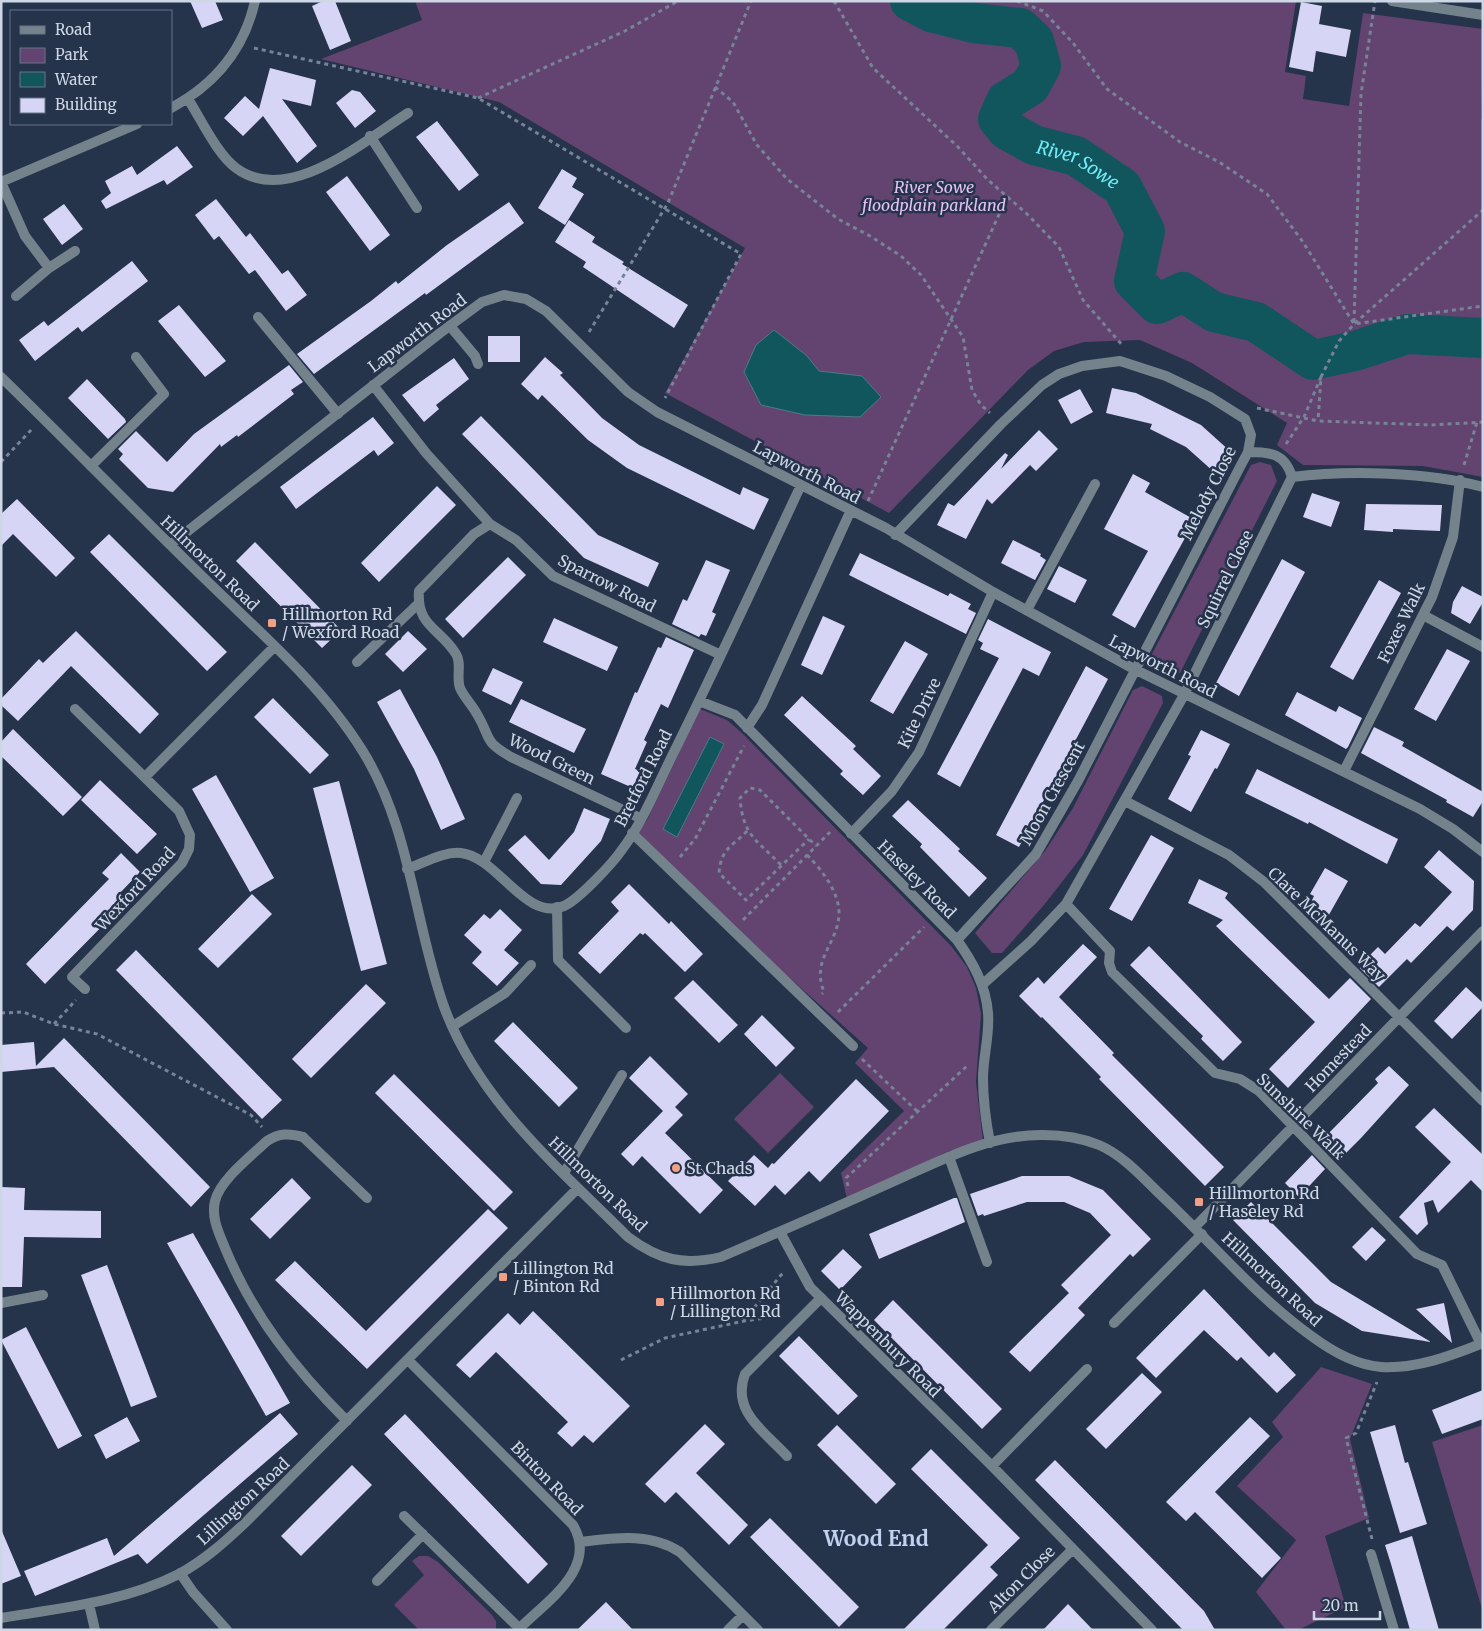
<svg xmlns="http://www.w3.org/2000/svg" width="1484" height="1631" viewBox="0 0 1484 1631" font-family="Merriweather,serif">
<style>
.green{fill:#634370}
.water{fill:#12565d;stroke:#4a7d86}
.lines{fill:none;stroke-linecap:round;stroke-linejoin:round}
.river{stroke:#12565d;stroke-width:40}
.building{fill:#d7d5f6}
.path{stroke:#778396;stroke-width:3;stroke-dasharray:4 4;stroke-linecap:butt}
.lane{stroke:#74838b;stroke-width:10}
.street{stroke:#74838b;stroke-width:10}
.poi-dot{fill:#f39f84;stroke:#25334b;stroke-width:2}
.labels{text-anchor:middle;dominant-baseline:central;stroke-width:5;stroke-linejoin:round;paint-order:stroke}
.park-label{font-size:16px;font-style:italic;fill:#e6c1f6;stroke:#25334b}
.street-label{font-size:16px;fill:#ced7e6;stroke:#25334b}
.poi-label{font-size:16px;fill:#ced7e6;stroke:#25334b;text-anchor:start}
.water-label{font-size:18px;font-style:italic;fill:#72ecf9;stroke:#25334b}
.district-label{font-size:21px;font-weight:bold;fill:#c0d2f0;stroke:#25334b}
</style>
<rect width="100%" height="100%" fill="#25334b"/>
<path class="green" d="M415,1H1296L1285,72L1306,76L1303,99L1349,106L1363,13L1483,29L1481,119H1483V477L1423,466L1303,465L1277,445L1287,423L1192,363L1140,340L1084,342L1054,351L1028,370L889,513L665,393L745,248L499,102L321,59L422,20Z
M1260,462L1271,465L1277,481L1180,673H1174L1152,661V654L1251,465Z
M1142,686L1162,696L1163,703L1083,855L1044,905L1002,953H992L975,933L1045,851L1073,808L1133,690Z
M700,709L727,720L742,733L952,947L967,967L976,988L981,1014L976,1082L983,1141L949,1151L847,1199L841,1173L904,1111L855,1063L868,1048L737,931L638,832L647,820Z
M780,1073L814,1107L768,1153L734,1119Z
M1321,1367L1372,1384L1350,1439L1369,1518L1325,1536L1346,1607L1298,1630H1286L1256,1592L1296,1540L1237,1486L1283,1437L1272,1422Z
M1483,1425V1612L1432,1442Z
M419,1556H428L438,1562L492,1615L496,1621V1630H419L394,1605L424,1575L412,1561Z"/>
<path class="water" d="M774,330L806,355L819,371L862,376L881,397L860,417L805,415L761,405L744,372L756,345Z
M710,737L724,744L677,837L663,829Z"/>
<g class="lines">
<path class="river" id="s1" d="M910,1L931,12L974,23L1020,28L1034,41L1041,66L1030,86L1006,101L998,119L1007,130L1034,145L1076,156L1122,187L1145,231L1134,281L1157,304L1183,292L1214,312L1256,322L1313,360L1355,351L1407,334L1483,338"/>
</g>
<path class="building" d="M190,1H215L223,20L202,28Z
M323,1H335L351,41L330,50L312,6Z
M1301,2L1322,6L1319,24L1351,30L1346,57L1316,51L1313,72L1289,67Z
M270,68L316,80L311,106L282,99L317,146L297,163L263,116L243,136L224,118L245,96L259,109Z
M352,90L360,92L376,111L355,128L336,103Z
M437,121L479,175L459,191L416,137Z
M177,146L193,167L167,185L164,180L106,209L101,201L111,193L105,181L132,166L137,175Z
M562,169L577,178L572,187L584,194L565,225L538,208Z
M347,176L390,235L370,251L326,192Z
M216,199L246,237L250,233L282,274L288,270L307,295L286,311L255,270L249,274L219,236L214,240L195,215Z
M509,202L524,223L426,295L425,293L314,374L297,354L371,301L396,281L398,284L447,245Z
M64,204L83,229L62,245L43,219Z
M569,220L595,237L592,242L624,262L622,264L688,305L674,328L583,267L586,262L555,242Z
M132,261L148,281L82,332L78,327L35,361L19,340L44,321L48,326Z
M179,305L226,361L205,377L158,321Z
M488,336H520V362H488Z
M545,357L563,373L560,375L602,418L639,445L740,495L743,487L769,499L754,530L627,468L588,440L542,395L538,400L521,384Z
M454,358L469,379L436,405L439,409L424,422L402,395Z
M289,365L303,382L291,390L294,394L238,437L237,435L221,447L220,444L173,492L148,488L119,459L123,454L118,449L136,431L167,462L194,434Z
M87,379L125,419L126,422L108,439L68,398Z
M1112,388L1136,393L1201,425L1231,452L1214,472L1186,447L1150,429L1152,424L1106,413Z
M1080,389L1093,412L1071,424L1058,400Z
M481,416L598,535L659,563L648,587L584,558L462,434Z
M373,417L394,443L378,456L374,450L296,509L280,487Z
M1039,430L1058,449L1036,471L1030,465L992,504L987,499L966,539L937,525L948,503L954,506L1005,453L1008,455L1001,469Z
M1133,474L1150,483L1145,492L1195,520L1135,628L1112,615L1148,551L1104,529Z
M437,486L456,505L379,582L361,563Z
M1312,493L1340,502L1331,527L1303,517Z
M17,499L75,558L56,577L13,534L1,546V514Z
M1366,504L1442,505L1440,531L1393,529V532L1364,530Z
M109,534L227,652L207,671L90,552Z
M1013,540L1041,554L1040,556L1046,560L1035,580L1001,563Z
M255,542L341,630L322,648L236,561Z
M860,553L948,596L950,593L971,604L968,609L976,613L966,634L849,575Z
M508,557L526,575L463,638L445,619Z
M1282,559L1305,572L1239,696L1216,683Z
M706,560L730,570L712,612L716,614L706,636L701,634L699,637L672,624L683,599L687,601Z
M1059,566L1087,580L1075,603L1047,589Z
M1379,580L1401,593L1353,680L1330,667Z
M1462,586L1483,597V602L1470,624L1451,613L1453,602Z
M823,616L845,626L822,675L801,665Z
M554,618L618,647L607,671L543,642Z
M988,619L1051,652L1039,676L1023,668L960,787L937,774L999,658L980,649L983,643L978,640Z
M76,631L159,714L140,734L71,666L18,721L1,705V699L39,659L43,663Z
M408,631L427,649L403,672L385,654Z
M666,637L694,650L668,708L661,704L644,740L647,742L635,769L640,771L633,788L601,774L635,692L637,693L658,647L661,648Z
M905,641L928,654L893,714L870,701Z
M1447,649L1470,661L1436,721L1414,709Z
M1086,666L1108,679L1019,847L996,835Z
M493,668L523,682L511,705L482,691Z
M400,689L437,757L465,819L441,830L414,769L377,702Z
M1297,692L1336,712L1339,706L1362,718L1348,747L1346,749L1285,715Z
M802,696L856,746L853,749L881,776L863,795L840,774L843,771L784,715Z
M273,698L329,755L310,774L254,717Z
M521,699L586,729L574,753L509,722Z
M1374,727L1404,742L1402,746L1483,792V801L1473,817L1446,802L1447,800L1361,753Z
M13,729L82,797L63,816L1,756V742Z
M1201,730L1230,744L1217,769L1215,768L1191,812L1168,799L1191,756L1188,755Z
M1257,769L1398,839L1387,864L1309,822L1308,824L1245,793Z
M216,775L274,878L250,892L192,789Z
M100,780L157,834L137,854L81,800Z
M339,781L387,964L361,971L313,788Z
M908,800L960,849L958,851L987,878L969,897L920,847L922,844L892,816Z
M584,808L610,819L601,841L561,885L541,884L508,850L525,835L549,860L574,832Z
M1151,835L1174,848L1132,921L1109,909Z
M1439,850L1474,881L1473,910L1453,931L1447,926L1411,963L1407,959L1379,987L1360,968L1366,963L1364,961L1378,947L1385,954L1415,923L1420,927L1452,892L1424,867Z
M121,853L140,872L119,894L127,901L45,984L26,964L109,879L102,873Z
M1325,868L1348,881L1326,920L1307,910L1314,896L1310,894Z
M1199,879L1228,893L1225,898L1329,999L1350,978L1371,999L1288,1088L1269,1069L1315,1022L1216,926L1223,920L1188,903Z
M629,884L669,924L671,921L703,954L685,972L645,933L643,935L640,933L600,974L578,953L619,911L611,902Z
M252,894L272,914L218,968L198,949Z
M500,909L522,930L504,950L519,963L497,986L472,963L482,952L464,935L484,914L490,919Z
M1083,944L1097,957L1059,997L1114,1053L1112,1055L1224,1167L1205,1186L1099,1079L1101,1077L1042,1017L1041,1018L1019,996L1038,977L1044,984Z
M1149,946L1242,1042L1223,1061L1201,1039L1203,1036L1130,965Z
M136,950L282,1100L262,1119L116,970Z
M693,980L738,1025L719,1043L674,998Z
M366,984L386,1003L311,1078L292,1059Z
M1466,987L1483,1003V1007L1452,1039L1434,1021Z
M762,1015L795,1048L776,1067L744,1034Z
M513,1022L578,1088L559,1107L494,1041Z
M64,1038L210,1187L191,1207L54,1067L1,1072V1045L34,1042L36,1066Z
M650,1056L688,1094L675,1107L683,1115L665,1133L723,1190L700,1214L642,1156L633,1166L621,1154L663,1111L629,1078Z
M1389,1066L1409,1085L1361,1138L1340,1159L1338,1156L1335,1159L1321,1145L1325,1141V1137L1378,1083L1375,1079Z
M394,1074L513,1192L494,1211L375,1093Z
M856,1079L889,1111L820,1182L809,1171L785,1195L775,1185L755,1206L728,1181L754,1155L768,1168L772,1163L774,1164Z
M1434,1108L1483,1155V1192L1471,1180L1438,1213L1433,1200L1424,1203L1428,1224L1417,1235L1399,1217L1451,1162L1415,1127Z
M1312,1155L1325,1169L1299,1197L1285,1183Z
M1022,1176H1069L1103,1190L1151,1239L1133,1257L1130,1254L1078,1308L1085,1315L1030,1372L1009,1352L1069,1293L1061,1285L1111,1235L1090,1213L1064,1202H1027L984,1216L983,1214L978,1216L970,1194Z
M292,1178L311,1198L270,1239L250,1219Z
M1,1187L25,1188L24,1210L101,1211V1238L24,1237L22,1287H1Z
M954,1198H957L965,1222L879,1259L869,1234Z
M1251,1202L1331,1282L1431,1342L1362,1331L1315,1303L1233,1220Z
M488,1209L508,1228L367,1369L275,1280L295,1261L366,1331Z
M1372,1227L1386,1240L1366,1261L1352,1247Z
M193,1233L290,1403L266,1416L167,1243Z
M843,1249L862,1267L840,1290L821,1271Z
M107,1265L157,1397L131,1407L81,1275Z
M1204,1289L1269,1357L1274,1352L1296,1375L1277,1393L1241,1357L1237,1361L1204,1330L1156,1378L1136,1358Z
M893,1300L1002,1409L982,1429L874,1320Z
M1444,1303L1452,1343L1416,1309Z
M533,1311L630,1406L593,1443L584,1435L572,1447L557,1433L568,1422L496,1352L470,1378L456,1365L508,1313L520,1325Z
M26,1327L82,1436L58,1449L1,1340Z
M799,1336L858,1396L838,1415L779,1356Z
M1142,1373L1162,1392L1106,1449L1086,1429Z
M1483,1390V1419L1442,1434L1432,1410Z
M280,1413L298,1434L147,1564L138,1554L35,1596L24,1571L107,1538L114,1556Z
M405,1414L548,1564L528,1584L384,1434Z
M127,1417L140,1441L106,1459L94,1435Z
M1250,1417L1270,1436L1215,1492L1281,1558L1262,1578L1195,1512L1186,1521L1166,1502Z
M705,1424L725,1444L696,1473L748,1525L729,1545L676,1492L665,1503L645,1484Z
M837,1425L896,1484L876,1504L817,1445Z
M1395,1425L1405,1463L1408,1462L1427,1524L1400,1533L1370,1432Z
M931,1449L1020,1538L990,1567L998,1575L943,1630H903L988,1545L911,1469Z
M1055,1460L1204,1611L1215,1630H1183L1035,1480Z
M352,1465L372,1485L301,1556L281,1536Z
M770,1518L859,1607L839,1627L750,1537Z
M1,1529L21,1576L1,1584Z
M1412,1536L1435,1616L1439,1630H1410L1391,1564L1385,1545Z
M606,1602L633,1630H577Z
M1068,1604L1093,1630H1043Z"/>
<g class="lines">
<path class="path" d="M834,1L873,68L958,147L988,180L1026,213L1059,247L1083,300L1123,346
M1017,1L1043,11L1073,43L1107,89L1180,142L1219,162L1267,194L1303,242L1354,324L1483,306
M254,48L478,98L741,254L665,398
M715,87L733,102L757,145L787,179L838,219L870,236L901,256L921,275L963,337L972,390L981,405L990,413
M478,98L625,31L678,1
M1354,322L1361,94L1375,1
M589,332L668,203L751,1
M1321,377L1339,341L1354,324L1483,210
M1257,408L1318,421L1432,425L1483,422
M1286,444L1304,417L1321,377L1318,421
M1,462L32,429
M1464,465L1477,422
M868,501L1007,197
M747,831C732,847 721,848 719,873L746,900L809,839
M807,855C822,870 840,893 839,915C837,945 811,959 824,992L822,994
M680,857L695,839L744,746
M781,865C756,839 743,836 740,798L750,788L760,790L816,846
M743,920L830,832
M838,1012L924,927
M1,1013L23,1012L54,1024L97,1034L251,1115L262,1127
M54,1024L76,1000
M862,1059L918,1112
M848,1186L846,1178L967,1066
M744,1320L781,1275L785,1272
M621,1360L665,1338L744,1321L779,1316
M1372,1539L1346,1438L1356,1433L1377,1382"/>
<path class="lane" d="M370,136L417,208
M258,317L338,414
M450,326L475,356L478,364
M91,466L164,394L136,357
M1027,610L1095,484
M357,662L418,604
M484,862L517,798
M557,907L558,960L626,1028
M453,1026L505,993L531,965
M303,1137L367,1198
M949,1157L987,1262
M564,1173L622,1075
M1114,1323L1202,1234
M787,1456C764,1431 731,1411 745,1374L821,1298
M404,1516L520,1629
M377,1581L423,1534"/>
<path class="street" d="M1392,1L1483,15
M188,99C201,119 217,154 236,168C288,207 364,141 408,113
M171,108C214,85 244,50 255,1
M1,182L137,124
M1,182L25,236L49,268
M16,296L49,268L75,251
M1,377C69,443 135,511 203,577C258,631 321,684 362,750C410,826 414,920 443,1004C477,1100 558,1167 628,1237C659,1260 683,1266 721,1257C774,1234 828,1211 881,1187C932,1165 986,1134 1043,1135C1061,1135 1082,1138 1099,1145C1123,1155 1144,1179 1163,1197C1212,1243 1256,1296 1310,1335C1330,1350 1355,1365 1381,1367C1416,1369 1451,1356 1483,1343
M373,385L426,453L490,524L516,540L553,576L721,655
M1248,452C1270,452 1285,453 1292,477
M490,524L474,534L419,591C416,626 441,629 456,654C462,663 456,678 460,688C464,697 472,705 477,714C492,739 482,740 511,757L640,818
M895,535L1001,424L1042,385L1059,374L1082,366L1120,361L1166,376L1210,397L1245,419L1251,435L1248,452L1241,465L1078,781L1036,854L957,940
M170,545L440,333L482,302L504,295L526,299L546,311L628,392L657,412L886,528L993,592L1134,669L1420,809L1453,829L1483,852
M1423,615L1483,647
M699,701L735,715L957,940C972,961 986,985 988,1013C990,1034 983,1057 983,1078C983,1100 986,1122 990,1143
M75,709L179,811L190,835L189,849L182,863L72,977L85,989
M747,728L762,705L851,510
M1344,771L1432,597L1453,537L1460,480
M145,777L274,647
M1125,801L1229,855L1264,882L1483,1101
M632,833L853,1046
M851,834L892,791L919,752L993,592
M407,869C424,863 444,851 461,853C498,857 525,922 564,906C578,900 612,864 621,851C644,821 659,781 676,748C719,661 760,573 801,485
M1066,904L1110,951L1109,963L1112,972L1215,1073L1240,1079L1259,1091L1417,1254L1442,1265L1481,1344
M982,985L1031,941L1066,904L1184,695L1292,477C1349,470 1428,472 1483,487
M303,1137C289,1133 279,1133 267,1141C251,1156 220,1180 215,1201C211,1218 219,1233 225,1248C253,1316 296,1370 347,1421
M1195,1227L1483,931
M780,1232L810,1287L992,1466L1152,1630
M1,1303L43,1295
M408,1360L573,1525C599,1569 545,1602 518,1630
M992,1466L1087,1369
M580,1542C614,1538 650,1532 680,1552L758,1630
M1371,1554L1394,1630
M180,1573L193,1592L227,1630
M89,1604L95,1630
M1,1618C62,1608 124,1602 179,1574C205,1560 227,1540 248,1520L578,1188
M728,1630L743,1615
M991,1630L1073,1549"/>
</g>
<g class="poi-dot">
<rect x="267" y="618" width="10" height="10" rx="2.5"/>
<circle cx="676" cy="1168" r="5"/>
<rect x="1194" y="1197" width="10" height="10" rx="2.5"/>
<rect x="498" y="1272" width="10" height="10" rx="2.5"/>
<rect x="655" y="1297" width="10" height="10" rx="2.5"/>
</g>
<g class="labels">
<g class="park-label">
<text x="934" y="187">River Sowe<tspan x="934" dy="18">floodplain parkland</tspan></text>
</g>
<g class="street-label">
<text transform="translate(417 333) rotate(-37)">Lapworth Road</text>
<text transform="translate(807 472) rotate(27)">Lapworth Road</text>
<text transform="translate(1208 493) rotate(-63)">Melody Close</text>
<text transform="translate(210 563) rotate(44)">Hillmorton Road</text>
<text transform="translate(1225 579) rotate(-64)">Squirrel Close</text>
<text transform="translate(607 583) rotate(27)">Sparrow Road</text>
<text transform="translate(1401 623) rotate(-64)">Foxes Walk</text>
<text transform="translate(1163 666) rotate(27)">Lapworth Road</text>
<text transform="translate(919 713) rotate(-64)">Kite Drive</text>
<text transform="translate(552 759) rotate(26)">Wood Green</text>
<text transform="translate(643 778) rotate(-63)">Bretford Road</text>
<text transform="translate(1052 793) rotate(-61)">Moon Crescent</text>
<text transform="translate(917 879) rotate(45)">Haseley Road</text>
<text transform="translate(135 889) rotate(-47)">Wexford Road</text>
<text transform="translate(1327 924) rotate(44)">Clare McManus Way</text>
<text transform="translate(1338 1058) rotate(-46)">Homestead</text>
<text transform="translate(1301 1116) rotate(44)">Sunshine Walk</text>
<text transform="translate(598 1184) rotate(44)">Hillmorton Road</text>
<text transform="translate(1272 1279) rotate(43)">Hillmorton Road</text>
<text transform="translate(888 1344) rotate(45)">Wappenbury Road</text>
<text transform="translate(547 1478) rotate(46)">Binton Road</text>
<text transform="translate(243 1501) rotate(-43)">Lillington Road</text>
<text transform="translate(1021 1579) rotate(-45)">Alton Close</text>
</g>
<g class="poi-label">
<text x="282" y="614">Hillmorton Rd<tspan x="282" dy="18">/ Wexford Road</tspan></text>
<text x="686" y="1168">St Chads</text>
<text x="1209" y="1193">Hillmorton Rd<tspan x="1209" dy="18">/ Haseley Rd</tspan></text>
<text x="513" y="1268">Lillington Rd<tspan x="513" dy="18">/ Binton Rd</tspan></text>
<text x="670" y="1293">Hillmorton Rd<tspan x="670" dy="18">/ Lillington Rd</tspan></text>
</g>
<g class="water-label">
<text stroke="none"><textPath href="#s1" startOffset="324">River Sowe</textPath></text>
</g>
<g class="district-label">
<text x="876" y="1538">Wood End</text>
</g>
</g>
<rect width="1484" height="1631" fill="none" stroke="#ced7e6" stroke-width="5"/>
<rect x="10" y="10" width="162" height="115" fill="#25334b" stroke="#697589"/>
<rect x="20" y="26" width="25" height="8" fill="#74838b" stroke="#697589"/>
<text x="55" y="35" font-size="15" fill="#ced7e6">Road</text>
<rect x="20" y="48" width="25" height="15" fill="#634370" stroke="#697589"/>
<text x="55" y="60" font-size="15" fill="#ced7e6">Park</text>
<rect x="20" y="72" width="25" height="15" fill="#12565d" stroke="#697589"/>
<text x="55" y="85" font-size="15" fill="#ced7e6">Water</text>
<rect x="20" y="98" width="25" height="15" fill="#d7d5f6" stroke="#697589"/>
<text x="55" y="110" font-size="15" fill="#ced7e6">Building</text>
<path d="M1314 1611v8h66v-8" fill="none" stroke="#ced7e6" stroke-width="2.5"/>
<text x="1322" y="1611" font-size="15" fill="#ced7e6" stroke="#25334b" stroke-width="4" paint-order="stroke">20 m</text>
</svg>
